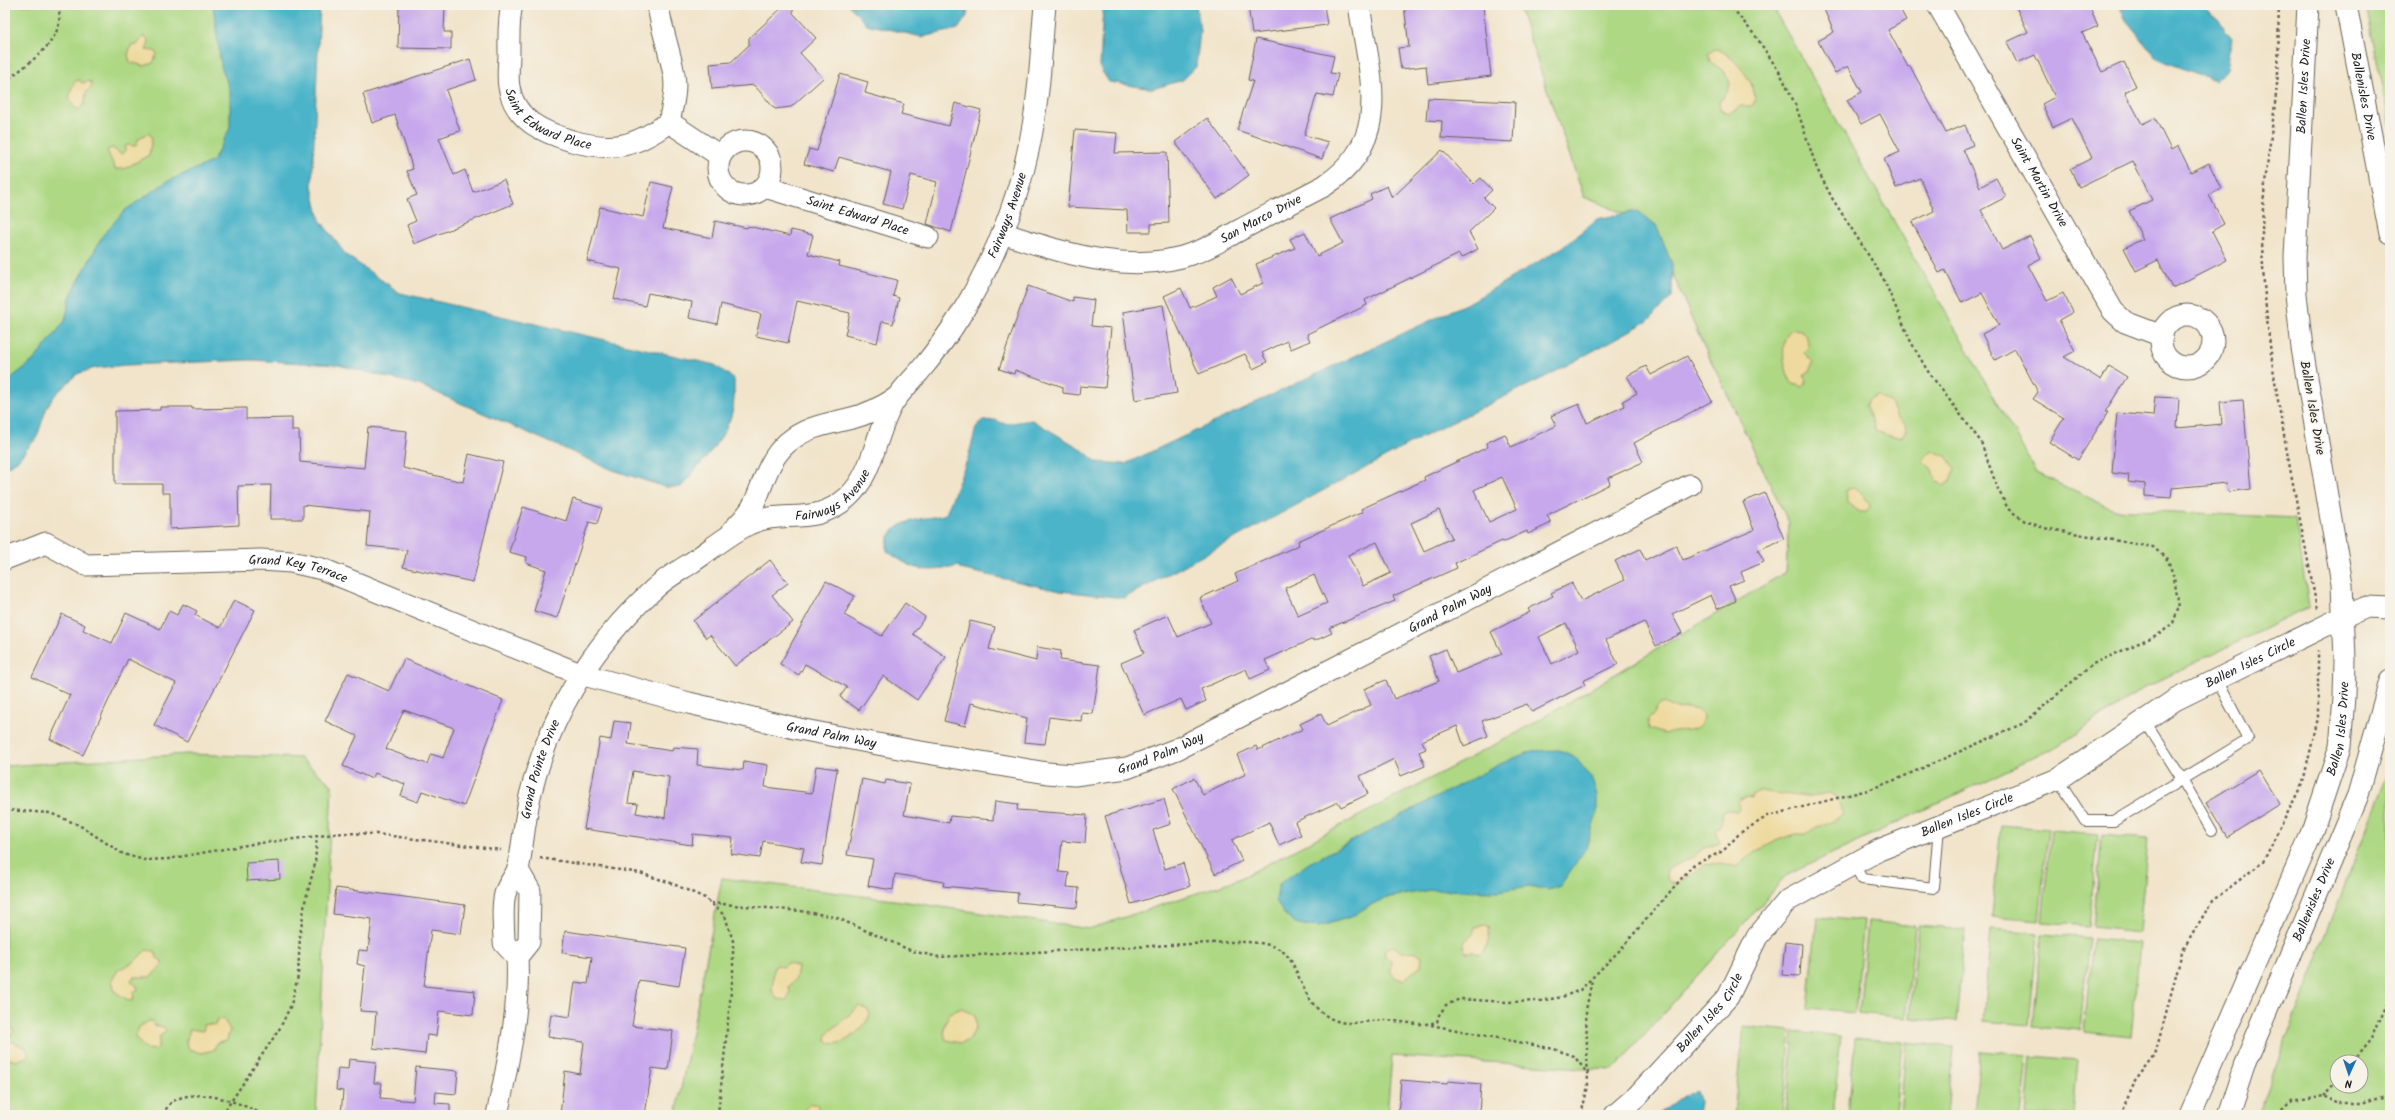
<svg xmlns="http://www.w3.org/2000/svg" width="2395" height="1120" viewBox="0 0 2395 1120" font-family="Kalam,sans-serif">
<style>
.green{fill:#aed884;stroke:#657a50;fill-rule:evenodd}
.sand{fill:#eeda9e;stroke:#857b5d}
.water{fill:#4bb4c9;stroke:#346872}
.building{fill:#c7a8ed;fill-rule:evenodd}
.lines{fill:none;stroke-linecap:round;stroke-linejoin:round}
.service-casing{stroke:#676259;stroke-width:12}
.minor-casing{stroke:#676259;stroke-width:23}
.path{stroke:#676259;stroke-width:2.5;stroke-dasharray:3 3;stroke-linecap:butt}
.service{stroke:#fff;stroke-width:10}
.minor{stroke:#fff;stroke-width:21}
.labels{text-anchor:middle;dominant-baseline:central;stroke-width:3;stroke-linejoin:round;paint-order:stroke}
.street-label{font-size:13px;fill:#1c1c1c;stroke:#f7f3e8}
</style>
<rect width="100%" height="100%" fill="#f7f3e8"/>
<filter id="ink" filterUnits="userSpaceOnUse"><feTurbulence type="fractalNoise" baseFrequency=".025" numOctaves="2"/><feDisplacementMap in="SourceGraphic" scale="8" xChannelSelector="R" yChannelSelector="G"/><feConvolveMatrix kernelMatrix="1 2 1 2 8 2 1 2 1" color-interpolation-filters="sRGB"/></filter>
<filter id="wash" filterUnits="userSpaceOnUse"><feTurbulence type="fractalNoise" baseFrequency=".012" numOctaves="4" result="noise"/><feDisplacementMap in="SourceGraphic" scale="16" xChannelSelector="R" yChannelSelector="G"/><feGaussianBlur stdDeviation="0.9" result="paint"/><feColorMatrix in="noise" values="0 0 0 0 0 0 0 0 0 0 0 0 0 0 0 0 0 1.4 0 .05"/><feComposite in="paint" operator="in"/></filter>
<g filter="url(#wash)">
<rect width="100%" height="100%" fill="#f1e4ca"/>
<path class="green" d="M5,5H270L221,199L5,431Z
M1518,5H1774L1777,15L2037,473L2114,509L2295,518L2309,607L2142,689L2060,745L1787,875L1613,1070L1392,1056L1387,1115H676L722,878L901,901L1089,929L1239,879L1517,733L1786,572L1789,523L1699,336L1652,225L1584,197Z
M2366,5H2390V127Z
M188,754L300,758L332,785L316,1115H5V766Z
M2390,767V1115H2257ZM2337,1062H2361V1086H2337Z
M2001,825L2048,829L2039,921L1992,917Z
M2051,830L2098,834L2089,926L2042,922Z
M2102,835L2148,839L2139,932L2093,927Z
M1817,917L1864,921L1855,1013L1808,1009Z
M1868,921L1915,926L1906,1018L1859,1013Z
M1918,926L1965,930L1956,1022L1910,1018Z
M1991,929L2038,933L2029,1025L1983,1021Z
M2042,934L2089,938L2080,1030L2033,1026Z
M2093,939L2140,943L2131,1036L2084,1031Z
M1743,1026L1790,1031L1782,1115H1734Z
M1793,1031L1841,1036L1833,1115H1786Z
M1855,1038L1902,1042L1895,1115H1848Z
M1906,1042L1953,1047L1947,1115H1900Z
M1980,1051L2027,1055L2021,1115H1974Z
M2031,1056L2078,1060L2073,1115H2026Z"/>
<path class="sand" d="M143,37L147,38L149,43L146,50L155,51L157,54L153,63L144,66L130,62L128,55L131,45H137Z
M1715,49C1728,49 1765,89 1752,106H1740L1736,110L1729,113L1720,109L1719,102L1728,91L1730,83L1724,71L1710,62L1708,54Z
M80,80L82,83L90,81L92,86L86,93L85,103L79,110C65,102 69,93 75,81Z
M149,133L152,138L149,155L124,169H115L107,150L112,148L121,154L124,153L126,145L136,146L139,138Z
M1793,329L1801,330L1807,338L1809,346L1804,353L1813,362L1811,370L1804,375L1806,381L1803,387L1793,384C1784,374 1777,335 1793,329Z
M1878,396L1891,402L1897,418L1905,424L1906,430L1902,437H1893L1875,431L1873,422L1865,406L1869,399Z
M1934,451L1946,456L1955,469L1951,481L1945,486L1936,481L1931,468L1923,461L1927,454Z
M1853,487C1860,488 1867,500 1870,506L1867,512H1860L1847,503L1846,490Z
M1664,703L1676,709L1689,708L1698,710L1703,716C1702,732 1686,730 1675,731C1671,731 1669,733 1665,734L1649,729L1648,720L1653,715L1658,706Z
M1759,791L1805,797L1830,793L1837,798L1843,815L1805,834H1796L1778,840L1752,854L1736,867L1720,863L1704,865L1677,885L1668,881L1666,877L1667,869L1693,857L1704,848L1720,843L1715,831L1721,824L1723,812L1729,810L1737,811L1739,808L1738,803L1740,799L1746,797L1752,798L1753,794Z
M1485,925L1489,926C1490,936 1488,948 1480,955L1474,952H1466L1463,947L1464,942L1473,934L1475,927Z
M1393,946L1403,952L1418,953L1422,956L1421,966L1403,980L1396,978L1390,971L1391,961L1385,956L1386,949Z
M146,950L155,951L157,958L162,961V966L150,977H133L131,981L137,986L138,990L133,992L134,999L130,1001L115,992L112,980L118,970L134,962Z
M788,963L798,967L796,978L789,987L790,992L787,1000L777,999L772,991L774,967L778,965L783,967Z
M859,1006L868,1010L870,1014C867,1027 838,1053 826,1040L827,1034Z
M962,1008L975,1016L976,1028L969,1040L961,1043L946,1040C942,1030 945,1022 950,1013Z
M7,1015L9,1024L14,1031L11,1035L5,1036V1016Z
M218,1019L224,1020L230,1030L227,1040L217,1042L214,1050L201,1053L189,1049L186,1042L190,1029L203,1031L205,1024L215,1025Z
M149,1021H152L153,1025L164,1027L166,1031L160,1036L158,1047L155,1050L146,1049L135,1038L139,1027Z
M14,1042L27,1049L28,1054L27,1057L15,1061L5,1056V1043Z
M810,1104H817L820,1115H799Z"/>
<path class="water" d="M213,5H320L312,186L320,220L346,255L400,293L715,365L734,379C734,392 735,407 730,419C720,445 698,466 681,487H665L613,470L419,385L338,365L250,360L126,365L95,368L77,374L55,395L47,407L37,437L17,461L5,468V383L34,360L65,321L70,297L103,235L124,211L166,182L213,161L230,128V91L221,66Z
M849,5H968L967,16L958,29L922,37L866,24Z
M1103,5H1196L1200,31L1196,67L1183,80L1152,89L1109,82L1100,68Z
M2119,5H2204L2232,38L2227,69L2214,80L2158,59L2126,20Z
M1637,211L1656,225L1672,264V297L1648,321L1549,375L1430,433L1124,598L1060,591L960,569V566C925,573 916,572 887,551C885,516 926,521 946,514L968,458L976,428L981,421L995,420L1005,424L1032,420L1081,449L1097,462L1125,464L1474,300L1563,247L1597,219Z
M1559,750L1574,756L1591,777L1597,795V813L1586,848L1560,886L1548,890L1529,886L1499,891L1431,890L1390,897L1370,905L1351,917L1318,927L1297,924L1283,913L1276,900L1279,884L1309,863L1500,764L1531,751Z
M1697,1091L1700,1102L1698,1115H1658L1684,1095Z"/>
<g id="blocks">
<path class="building" d="M399,5H445L444,32H451V49L398,48Z
M785,5H793V13L816,38L800,53L823,78L791,107L775,109L754,85L712,89L710,64L731,62L749,45V38Z
M1248,5H1324L1327,25L1252,34Z
M1404,5H1483L1491,76L1428,84L1426,66L1401,69L1398,48L1409,47Z
M1822,5H1898L1906,20L1888,30L1908,67L1910,66L1946,133L1965,125L1973,145L1963,149L1980,187L1996,178L2006,197L1981,210L2002,250L2030,236L2041,258L2028,265L2047,301L2063,293L2073,312L2059,320L2075,351L2064,357L2101,380L2109,366L2127,377L2105,412H2108L2078,460L2049,442L2064,418L2033,399L2038,392L2015,349L1995,360L1982,334L1999,325L1982,293L1962,303L1945,270L1939,273L1912,222L1934,211L1920,178L1896,188L1884,159L1900,152L1880,114L1861,124L1847,100L1862,92L1848,66L1835,73L1818,41L1834,32Z
M2015,5H2089L2098,26L2082,33L2102,72L2124,62L2136,86L2125,92L2142,124L2155,118L2171,150L2178,146L2191,172L2209,163L2221,189L2209,195L2224,224L2212,231L2227,260L2172,288L2158,260L2136,271L2124,248L2143,239L2129,211L2152,200L2133,161L2079,187L2070,169L2092,158L2072,118L2053,127L2042,104L2055,97L2035,55L2017,63L2007,42L2028,32Z
M1256,39L1334,56L1330,73L1338,74L1333,97L1317,94L1304,135L1328,142L1322,159L1237,130L1253,81L1248,80Z
M470,59L476,80L446,90L460,131L439,138L454,175L465,170L473,192L504,180L513,204L414,244L407,225L416,221L407,199L417,195L407,171L413,169L395,115L372,123L363,94Z
M840,74L868,82L865,93L904,104L901,114L949,126L955,103L981,110L951,232L927,224L937,182L911,175L902,209L883,204L891,172L839,157L834,172L804,164L809,149L817,151Z
M1428,98L1515,102L1513,142L1441,138L1442,121L1426,120Z
M1207,118L1249,175L1217,199L1175,142Z
M1075,130L1117,133L1115,153L1167,152L1169,223L1151,224V232H1128L1127,210L1068,207Z
M1442,150L1474,184L1481,178L1492,190L1484,198L1494,208L1469,232L1478,249L1461,258L1459,254L1365,300L1367,305L1307,334L1310,341L1291,349L1287,341L1262,353L1267,362L1253,369L1245,354L1199,374L1164,296L1181,288L1190,308L1217,296L1213,287L1231,277L1240,294L1263,283L1256,264L1295,248L1290,239L1305,232L1317,256L1343,243L1330,219L1372,199L1370,194L1387,186L1392,198Z
M651,182L673,187L663,228L712,238L715,221L747,228L748,226L790,236L791,230L813,235L808,254L840,262L839,266L897,280L893,296L899,298L893,324L882,321L877,343L845,335L850,313L797,301L788,343L756,336L761,314L721,304L717,324L689,318L692,302L648,293L645,306L614,299L621,269L587,261L600,207L643,217Z
M1028,286L1073,302V297L1094,300L1091,326L1111,328L1105,388L1080,386L1079,395L1063,393V387L1015,370L1014,374L999,369Z
M1163,305L1177,393L1135,400L1123,312Z
M1687,356L1712,401L1634,443L1643,462L1608,478L1610,484L1547,515L1551,523L1528,534L1527,531L1503,542L1502,541L1455,563L1457,568L1393,596L1395,601L1329,628L1332,633L1314,641L1313,639L1265,660L1270,670L1250,679L1246,669L1201,689L1206,701L1186,710L1181,699L1144,715L1121,663L1144,653L1134,630L1168,615L1178,637L1211,623L1200,598L1238,581L1235,574L1299,545L1298,541L1363,512L1361,509L1425,480L1424,477L1488,447L1486,443L1505,434L1511,447L1556,426L1551,416L1579,404L1587,423L1625,406L1623,401L1637,393L1627,376L1646,366L1651,375ZM1502,477L1517,509L1489,522L1474,490ZM1439,510L1452,538L1424,551L1411,523ZM1377,542L1391,573L1363,586L1348,555ZM1314,575L1327,603L1298,616L1285,588Z
M2155,397L2179,398L2177,428L2222,424L2220,402L2243,400L2251,489L2228,492L2227,483L2172,488L2171,498L2145,496V484L2128,482L2129,475L2112,473L2117,413L2153,416Z
M160,407H192V409L246,408V419L292,418V431H299L300,462L364,468L368,427L407,431L403,468L463,482L469,454L503,462L473,582L403,567L407,550L367,546L370,512L303,505V519H270L271,485L238,486L239,525L170,529V493H162V484H115V411L160,410Z
M1765,493L1784,539L1758,550L1764,562L1741,572L1744,580L1729,586L1736,601L1717,609L1711,595L1672,614L1682,633L1656,646L1644,622L1606,640L1618,664L1583,681L1585,685L1532,712L1527,704L1482,721L1488,736L1464,746L1457,726L1422,741L1426,749L1419,752L1425,766L1401,776L1394,759L1360,776L1368,794L1341,807L1338,802L1295,822L1301,835L1279,845L1269,822L1232,840L1242,861L1215,874L1173,789L1194,778L1203,795L1246,774L1237,755L1256,746L1258,750L1303,729L1300,724L1321,714L1327,726L1371,705L1364,689L1386,680L1394,699L1439,681L1429,656L1446,649L1456,673L1502,654L1491,632L1530,612L1528,609L1553,596L1551,593L1572,583L1581,601L1625,580L1615,561L1640,549L1645,560L1676,545L1683,560L1754,530L1743,502ZM1566,623L1579,650L1552,664L1539,637Z
M573,499L602,508L597,524L589,522L557,618L534,611L546,570L526,563L527,557L509,552L523,507L566,521Z
M770,560L788,583L772,595L793,622L735,666L710,635L706,638L693,621Z
M826,581L855,596L844,615L882,636L905,603L925,617L913,634L946,657L917,700L883,676L859,710L840,697L847,687L805,664L799,675L780,664Z
M234,600L255,610L187,742L154,725L176,683L128,659L83,755L50,739L70,695L32,677L62,614L85,625L83,630L112,643L126,613L160,629L169,611L177,615L183,604L197,611L195,615L220,628Z
M970,621L995,627L989,649L1036,661L1037,647L1061,651L1060,660L1100,665L1093,714L1082,713L1081,721L1049,717L1045,744L1024,742L1027,718L971,703L965,726L944,721Z
M404,659L503,700L464,806L422,791L418,802L401,796L405,784L375,773L372,779L343,766L357,736L325,721L348,673L389,691ZM404,710L454,728L443,758L431,754L427,764L386,749Z
M614,721L631,723L628,744L672,751L673,747L698,749L697,765L743,770L744,761L768,765L765,787L812,793L816,766L837,769L822,865L801,862L804,848L763,841L760,858L731,854L733,838L693,834L692,845L584,829L600,738L611,740ZM633,771L669,777L665,818L636,813L638,804L628,803Z
M2259,770L2280,804L2227,837L2206,802Z
M862,779L885,784L886,780L910,784L904,815L949,823L950,816L993,820L995,801L1018,804L1017,810L1087,815L1085,843L1062,841L1059,872L1069,873L1067,887L1079,888L1077,908L1017,902L1018,893L943,886L944,882L895,874L893,890L868,886L873,859L847,855Z
M1164,799L1171,824L1153,830L1165,869L1183,863L1190,886L1131,904L1105,816Z
M279,861L280,879L247,881L246,863Z
M336,888L465,905L461,934L431,930L424,986L475,991L473,1015L439,1011L436,1036L427,1035L425,1054L373,1048L376,1012L360,1011L365,966L357,964L359,950L368,951L372,919L333,914Z
M565,931L685,948L679,986L639,980L632,1026L673,1031L668,1070L652,1068L645,1115H560L565,1071L580,1074L584,1042L548,1037L551,1014L570,1017L575,982L588,984L592,957L562,953Z
M1785,942L1802,944L1800,976L1782,975Z
M349,1059L376,1062L374,1083H382L380,1098L413,1101L416,1067L458,1071L456,1094L436,1092L435,1103L450,1104V1115H341L343,1091L336,1090L338,1068L348,1069Z
M1401,1080L1447,1084L1448,1081L1481,1084L1479,1115H1398Z"/>
</g>
</g>
<g filter="url(#ink)">
<use href="#blocks" fill-opacity="0" stroke="#676259" stroke-width="1"/>
<g class="lines">
<defs>
<path id="service" d="M2145,721L2182,779L2212,831
M2058,779L2085,821H2114L2248,739L2217,680
M1854,864L1862,879L1934,888L1939,826"/>
<g id="minor">
<path id="s1" d="M512,5C508,21 509,37 509,53C509,64 507,76 509,87C515,121 543,132 572,141C613,152 635,147 669,122C672,107 677,91 674,75C670,51 661,29 658,5"/>
<path id="s2" d="M1938,5L2113,311L2125,322L2162,336"/>
<path id="s3" d="M2346,5L2390,234"/>
<path d="M669,122L720,156"/>
<circle cx="745" cy="168" r="27"/>
<path id="s4" d="M765,187L928,237"/>
<path id="s5" d="M1002,233C1065,253 1132,277 1197,252C1211,247 1225,238 1238,231C1266,216 1295,201 1324,186C1395,140 1369,75 1359,5"/>
<circle cx="2187" cy="341" r="26"/>
<path d="M733,530C741,522 749,514 754,504C764,482 768,460 787,443C807,426 828,424 852,418C868,414 882,407 896,398"/>
<path id="s6" d="M5,559L46,543L86,565L261,560L291,562L322,569L580,674L689,703L799,729L909,750L1047,773L1074,775L1127,768L1177,749L1690,485"/>
<path id="s7" d="M517,957L504,943C504,929 501,903 506,891C509,882 517,875 519,865C523,842 525,819 530,796C549,716 592,645 653,590C664,579 679,571 691,563C710,550 729,534 749,524C784,508 813,528 848,497C874,473 875,433 893,403C900,392 910,382 919,372C934,354 948,335 960,316C1001,250 1028,175 1037,98C1041,67 1042,36 1045,5"/>
<path d="M497,1115C508,1063 520,1010 517,957L529,942L530,891L518,870"/>
<path id="s8" d="M1615,1115L1637,1096L1728,997L1757,937L1787,901L1879,850L2058,779L2175,700L2343,617L2367,607L2390,608"/>
<path id="s9" d="M2189,1115L2310,837L2340,747L2344,697L2345,660L2342,584L2302,348L2296,294L2295,257L2308,5"/>
<path id="s10" d="M2228,1115L2244,1066L2358,795L2390,681"/>
</g>
</defs>
<use href="#service" class="service-casing"/>
<use href="#minor" class="minor-casing"/>
<path class="path" d="M2279,5C2278,27 2279,50 2278,72C2274,127 2262,182 2262,237C2264,363 2295,486 2317,609
M5,82C24,66 53,49 59,24C60,18 59,11 59,5
M5,810L50,813L79,825L123,854L144,860L168,859L252,844L343,833L376,834L501,850
M540,858L640,873L671,883L705,898L725,916L733,941V973L718,1115
M711,903L801,911L835,917L912,951L939,957L1229,942C1245,942 1262,941 1277,948C1303,959 1296,1006 1337,1021C1351,1026 1370,1020 1385,1020C1402,1021 1421,1027 1437,1022L1439,1015L1446,1005L1460,999L1506,1002L1540,1001L1562,997L1580,990L1620,950L1693,865L1723,851L1740,833L1768,816L1868,790L1900,778L2024,723L2093,664L2161,633L2173,623L2179,607L2174,578L2168,560L2153,547L2044,528L2025,521L2008,509L1997,487L1981,442L1927,370L1911,342L1883,278L1832,198L1817,169L1796,106L1780,73L1757,38L1730,5
M1431,1025L1554,1049L1574,1056L1588,1074
M2353,1062L2372,1039L2390,997
M2323,1096L2337,1081
M163,1115C165,1111 168,1105 172,1102C195,1086 241,1102 263,1115
M222,1115L280,1028L291,1005L298,976L300,935L305,902L315,864L317,836
M1581,1115L1588,1086L1586,1010L1592,980
M2119,1115L2133,1084L2155,1055L2182,952L2212,901L2263,862L2303,782L2318,718V650
M2276,1115L2291,1102L2323,1096L2340,1104H2363L2390,1095"/>
<use href="#service" class="service"/>
<use href="#minor" class="minor"/>
</g>
</g>
<g class="labels">
<g class="street-label">
<text stroke="none"><textPath href="#s9" startOffset="1063">Ballen Isles Drive</textPath></text>
<text stroke="none"><textPath href="#s3" startOffset="93">Ballenisles Drive</textPath></text>
<text stroke="none"><textPath href="#s1" startOffset="137">Saint Edward Place</textPath></text>
<text stroke="none"><textPath href="#s2" startOffset="204">Saint Martin Drive</textPath></text>
<text stroke="none"><textPath href="#s4" startOffset="97">Saint Edward Place</textPath></text>
<text stroke="none"><textPath href="#s7" startOffset="962">Fairways Avenue</textPath></text>
<text stroke="none"><textPath href="#s5" startOffset="272">San Marco Drive</textPath></text>
<text transform="translate(2312 408) rotate(80)">Ballen Isles Drive</text>
<text stroke="none"><textPath href="#s7" startOffset="623">Fairways Avenue</textPath></text>
<text stroke="none"><textPath href="#s6" startOffset="303">Grand Key Terrace</textPath></text>
<text stroke="none"><textPath href="#s6" startOffset="1524">Grand Palm Way</textPath></text>
<text stroke="none"><textPath href="#s8" startOffset="800">Ballen Isles Circle</textPath></text>
<text stroke="none"><textPath href="#s9" startOffset="416">Ballen Isles Drive</textPath></text>
<text stroke="none"><textPath href="#s6" startOffset="864">Grand Palm Way</textPath></text>
<text stroke="none"><textPath href="#s6" startOffset="1200">Grand Palm Way</textPath></text>
<text stroke="none"><textPath href="#s7" startOffset="199">Grand Pointe Drive</textPath></text>
<text stroke="none"><textPath href="#s8" startOffset="477">Ballen Isles Circle</textPath></text>
<text stroke="none"><textPath href="#s10" startOffset="232">Ballenisles Drive</textPath></text>
<text stroke="none"><textPath href="#s8" startOffset="140">Ballen Isles Circle</textPath></text>
</g>
</g>
<rect width="2395" height="1120" fill="none" stroke="#f7f3e8" stroke-width="20"/>
<g transform="translate(2349 1074) rotate(183)"><circle r="19" fill="#f7f3e8" stroke="#9f9d96"/>
<path d="M0-3L7 15L0 10L-7 15Z" fill="#1f6fb2"/>
<text y="-6" font-size="11" font-weight="bold" text-anchor="middle" fill="#1c1c1c">N</text>
</g>
</svg>
